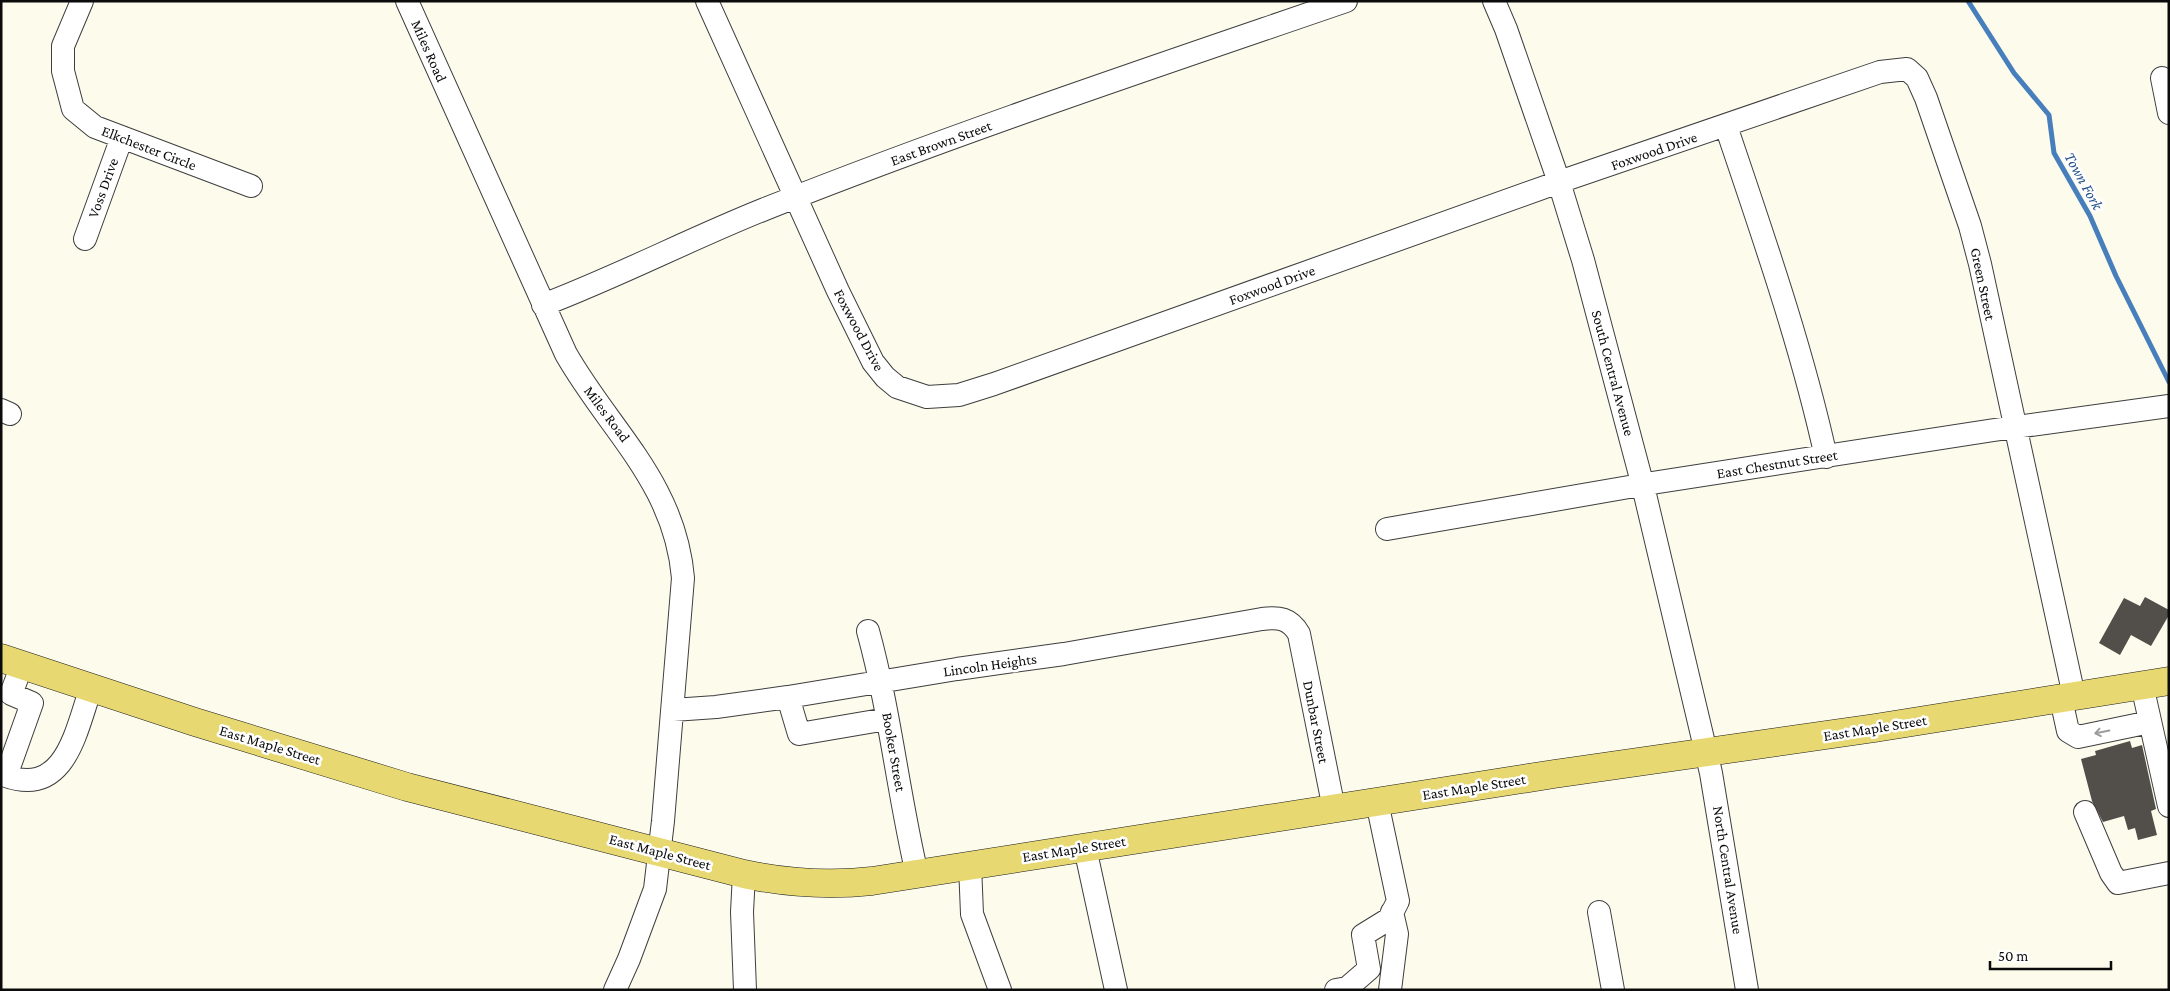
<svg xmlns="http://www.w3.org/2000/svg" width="2170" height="991" viewBox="0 0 2170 991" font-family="'Crimson Pro',serif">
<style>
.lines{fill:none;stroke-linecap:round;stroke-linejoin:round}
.stream{stroke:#477fbc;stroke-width:5}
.building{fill:#524e49}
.minor-casing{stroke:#3e3e3e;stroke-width:24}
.major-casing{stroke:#1c1c1c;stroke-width:29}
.minor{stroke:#fff;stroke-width:22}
.major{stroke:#e7d871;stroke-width:28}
.oneway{stroke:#9d9d9d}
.labels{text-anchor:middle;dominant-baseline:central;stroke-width:5;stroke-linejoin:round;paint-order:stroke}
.street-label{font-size:15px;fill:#0b0b0b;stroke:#fff}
.water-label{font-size:16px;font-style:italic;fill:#25538d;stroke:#fff}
</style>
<rect width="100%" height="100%" fill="#fdfbec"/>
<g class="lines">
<path class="stream" d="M1968,1L2014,73L2049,115L2054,153L2090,216L2116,276L2169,382"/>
</g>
<path class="building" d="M2145,597L2169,610V615L2151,646L2131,635L2120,655L2099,643L2124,598L2140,606Z
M2130,741L2132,748L2142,745L2156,809L2151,811L2157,835L2138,840L2135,828L2128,830L2124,816L2103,822L2092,801L2081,759L2096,755L2095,751Z"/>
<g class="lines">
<defs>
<path id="minor" d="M82,1L63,46V71L73,109L95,127L251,186
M407,1L566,354C610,431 675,483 683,578L663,821L655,889L629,959L615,990
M707,1L838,291L873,362L885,377L897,387L927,397L959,395L994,384L1559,182L1880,72L1907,69L1917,78L1926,98L1970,226L1980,264L2074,696
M1494,1L1506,29L1559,182L1583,260L1643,486L1711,773L1747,990
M2162,78L2169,113
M1726,126C1763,236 1801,344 1826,457
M85,239L122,137
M543,305C619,276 690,239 765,209C956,133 1151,68 1346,1
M1,410L10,414
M1387,529L1652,483L1994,430L2169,406
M868,631C890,711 898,793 917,874
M22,665L11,694L32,703L6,776C66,797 76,730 91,688
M2142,685L2169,806
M788,697L799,734L887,719
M2061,699L2068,731L2078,737L2150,722
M673,710L716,707L788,697L957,669L1064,654L1262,619C1279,617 1290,618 1299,634L1334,809
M2085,812L2111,873L2118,883L2169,873
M1085,848L1116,990
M970,865L972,914L1000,990
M744,874L742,912L745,990
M1599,912L1613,990
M1336,990L1347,988L1369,969L1363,935L1389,919L1398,901L1377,802
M1390,990L1397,934L1392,912"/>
<path id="major" d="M1,658L195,722L407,787L744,874C787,883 828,886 872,881L1554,774L1875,728L2169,681"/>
</defs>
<use href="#minor" class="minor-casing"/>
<use href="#major" class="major-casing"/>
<use href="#minor" class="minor"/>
<use href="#major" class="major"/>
</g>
<defs><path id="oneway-shaft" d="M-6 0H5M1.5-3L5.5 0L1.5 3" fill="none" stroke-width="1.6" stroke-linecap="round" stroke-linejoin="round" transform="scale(1.25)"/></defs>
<use class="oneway" href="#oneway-shaft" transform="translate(2102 732) rotate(169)"/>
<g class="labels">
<g class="street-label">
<text transform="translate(429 51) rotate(66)">Miles Road</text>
<text transform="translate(941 143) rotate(-20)">East Brown Street</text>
<text transform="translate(149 148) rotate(21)">Elkchester Circle</text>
<text transform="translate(1654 151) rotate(-19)">Foxwood Drive</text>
<text transform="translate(103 188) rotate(-70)">Voss Drive</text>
<text transform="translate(1983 284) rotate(78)">Green Street</text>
<text transform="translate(1272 285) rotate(-20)">Foxwood Drive</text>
<text transform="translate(859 330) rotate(62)">Foxwood Drive</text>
<text transform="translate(1613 373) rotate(75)">South Central Avenue</text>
<text transform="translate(607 414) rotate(53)">Miles Road</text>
<text transform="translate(1777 464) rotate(-9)">East Chestnut Street</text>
<text transform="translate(990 665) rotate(-8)">Lincoln Heights</text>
<text transform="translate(1316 722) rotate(79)">Dunbar Street</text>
<text transform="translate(1875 728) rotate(-9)">East Maple Street</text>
<text transform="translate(270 745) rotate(17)">East Maple Street</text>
<text transform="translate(894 752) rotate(80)">Booker Street</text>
<text transform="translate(1474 787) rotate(-9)">East Maple Street</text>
<text transform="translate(1074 849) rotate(-9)">East Maple Street</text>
<text transform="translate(660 852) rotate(15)">East Maple Street</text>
<text transform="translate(1728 870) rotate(81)">North Central Avenue</text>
</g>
<g class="water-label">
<text transform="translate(2084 181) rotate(61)">Town Fork</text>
</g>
</g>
<rect width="2170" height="991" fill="none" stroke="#0b0b0b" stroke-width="5"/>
<path d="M1990 961v8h121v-8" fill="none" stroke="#0b0b0b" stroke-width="2.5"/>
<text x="1998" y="961" font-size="15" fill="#0b0b0b" stroke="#ffffff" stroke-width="4" paint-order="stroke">50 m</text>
</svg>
